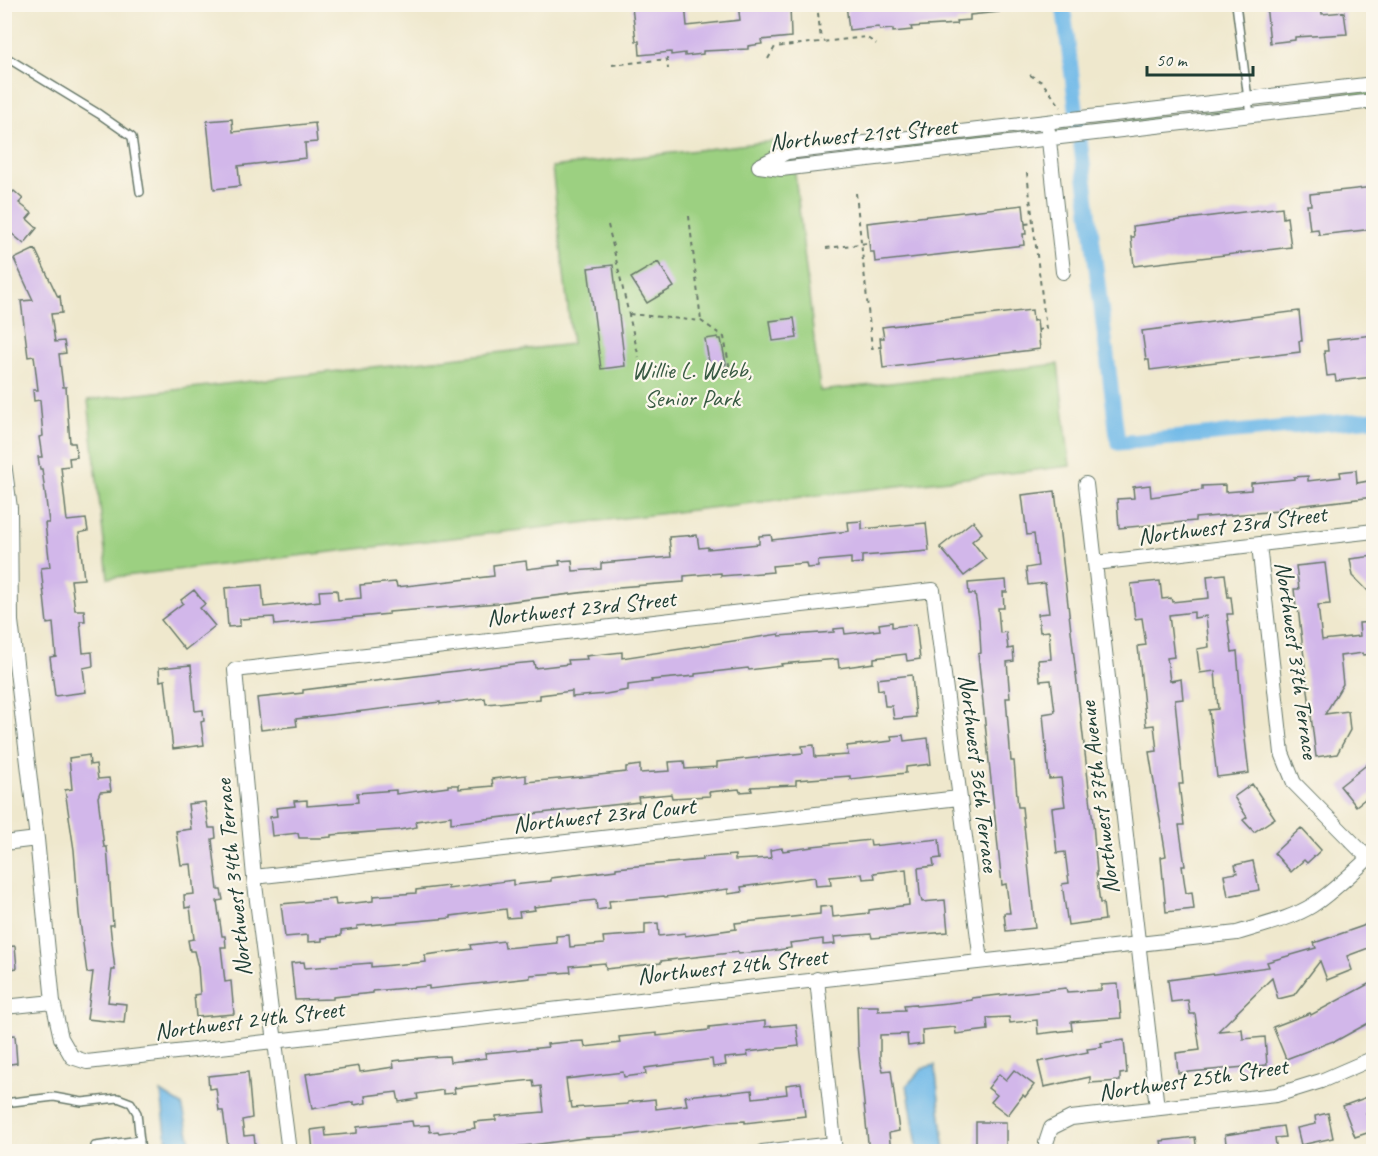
<svg xmlns="http://www.w3.org/2000/svg" width="1378" height="1156" viewBox="0 0 1378 1156" font-family="Caveat,sans-serif">
<style>
.green{fill:#9cd081;stroke:#5e865a;stroke-width:1.5}
.water{fill:#6fb9e8;stroke:#477b8e;stroke-width:1.5}
.lines{fill:none;stroke-linecap:round;stroke-linejoin:round}
.canal{stroke:#6fb9e8;stroke-width:15}
.building{fill:#d2b7ea}
.service-casing{stroke:#68796a;stroke-width:10}
.minor-casing{stroke:#68796a;stroke-width:16}
.path{stroke:#68796a;stroke-width:2;stroke-dasharray:4.5 4.5;stroke-linecap:butt}
.service{stroke:#fff;stroke-width:7}
.minor{stroke:#fff;stroke-width:14}
.labels{text-anchor:middle;dominant-baseline:central;stroke-width:4.5;stroke-linejoin:round;paint-order:stroke}
.street-label{font-size:24px;fill:#1f3d34;stroke:#fbf7ec}
.park-label{font-size:24px;fill:#385a43;stroke:#fbf7ec}
</style>
<rect width="100%" height="100%" fill="#fbf7ec"/>
<filter id="ink" filterUnits="userSpaceOnUse"><feTurbulence type="fractalNoise" baseFrequency=".0167" numOctaves="2"/><feDisplacementMap in="SourceGraphic" scale="12" xChannelSelector="R" yChannelSelector="G"/><feConvolveMatrix kernelMatrix="1 2 1 2 8 2 1 2 1" color-interpolation-filters="sRGB"/></filter>
<filter id="wash" filterUnits="userSpaceOnUse"><feTurbulence type="fractalNoise" baseFrequency=".008" numOctaves="4" result="noise"/><feDisplacementMap in="SourceGraphic" scale="24" xChannelSelector="R" yChannelSelector="G"/><feGaussianBlur stdDeviation="1.35" result="paint"/><feColorMatrix in="noise" values="0 0 0 0 0 0 0 0 0 0 0 0 0 0 0 0 0 1.4 0 .05"/><feComposite in="paint" operator="in"/></filter>
<g filter="url(#wash)">
<rect width="100%" height="100%" fill="#efe8cd"/>
<path class="green" d="M1373,89V96L1302,104L1299,102L1298,99Z
M1242,106L1239,112L1059,132L1056,130L1055,128Z
M1027,131L1028,134L1025,136L847,155V152Z
M791,139L820,391L1058,364L1070,466L108,578L88,400L572,344L552,167Z"/>
<path class="water" d="M935,1065L945,1151H918L907,1085L923,1068Z
M161,1092L182,1105L193,1151H168Z"/>
<g class="lines">
<path class="canal" d="M1063,4L1118,443L1374,419"/>
</g>
<g id="blocks">
<path class="building" d="M634,4H685L687,26L740,20L738,4H790L791,37L761,40L762,44L748,46V49L703,51V54L685,56V53L671,55V52L640,55L639,41H636L632,7H635Z
M846,4H999V12L970,15V20L956,21L957,24L911,27L912,30L893,32V29L880,30L879,27L849,30Z
M1266,4H1321L1322,14L1344,12L1347,34L1295,37V40L1270,43Z
M232,119L233,132L315,123L317,142L305,143L306,158L238,166L240,186L214,189L207,121Z
M1374,187V229L1319,235L1318,229L1310,230L1307,205H1311L1310,194Z
M14,191L23,199L19,203L32,213L27,219L37,228L24,244L4,227V201Z
M1023,205L1026,234H1023L1024,245L875,262L874,252H870L867,223Z
M1282,207L1283,218L1287,217L1291,247L1134,266L1131,237H1134L1133,226Z
M35,249L58,297L60,296L62,313L51,314L55,342L64,341L66,353L59,354L63,387H66L70,443H75L77,457L69,458L70,466L61,467L67,521L86,519L88,531L79,533L84,579L71,580L75,610H84L85,621H80L83,653L92,652L93,666L83,668L86,692L55,696L50,657L56,656L53,623L47,624L41,568L50,567L45,523H49L42,469H40L38,457H42L39,437L43,436L40,400L34,401L33,390H38L34,356L28,357L21,301L33,300L14,259Z
M658,262L674,287L647,303L631,278Z
M613,265L625,366L601,369L588,268Z
M1032,310L1033,321L1037,320L1040,349L883,368L880,338H884L882,327Z
M1299,311L1302,341H1299L1300,352L1150,370L1149,360H1146L1142,331Z
M794,318L797,338L773,341L770,321Z
M1374,335V377L1336,381L1335,375L1327,376L1324,351H1328L1327,340Z
M718,337V339H721L726,364H724L725,370L711,373L705,339Z
M1356,470L1357,483L1374,480V497L1279,508V511L1195,518V521L1119,528L1117,499L1134,498L1133,487L1150,485L1151,497L1202,490V486L1225,485V492L1251,490V483L1294,479V477L1308,476V481L1341,477L1340,472Z
M1055,491L1093,823L1097,872H1096L1100,903H1103L1105,920L1068,925L1062,884L1069,883L1065,852L1057,853L1052,808L1065,806L1061,778L1049,779L1043,714L1055,712L1051,680L1040,681L1038,660L1051,659L1049,631L1040,632L1038,614L1049,613L1045,583L1028,585L1026,568L1038,566L1034,534L1027,535L1022,495Z
M862,521V529L926,523L929,551L862,556V563L851,564V558L818,561V567L807,568L806,563L772,566L773,572L721,576V573L684,576V582L619,587V588L498,603L389,612V614L275,625L274,617L240,619V626L228,627L225,588L262,585L264,607L320,601L319,591L337,590L338,600L361,598L360,585L396,582L397,587L494,576L493,565L526,561L527,569L560,565L559,561L572,560L573,571L601,569V563L671,557L669,537L697,535L699,548L708,547V549L759,544V536L771,535L772,540L849,531L848,522Z
M973,521L982,533L972,541L986,559L964,576L940,547Z
M1374,556V597L1353,576L1350,559Z
M1325,563L1330,604L1318,605L1322,640L1360,636L1359,623L1374,622V654L1363,655V653L1340,656L1343,684L1325,714L1348,711L1350,730L1337,754L1316,757L1298,608H1296L1294,589H1299L1296,566Z
M1225,574L1228,597H1231L1233,614H1227L1232,652L1237,651L1243,722L1249,773L1217,777L1209,710L1218,709L1215,671L1200,673L1197,649L1209,647L1206,616L1194,618V612L1169,615L1174,657L1167,658L1170,681L1181,679L1183,699L1175,700L1183,784H1179L1184,825H1179L1185,866H1182L1186,893L1192,892L1194,909L1166,912L1161,857L1166,856L1149,752L1157,751L1154,725L1146,726L1138,646L1146,645L1142,618L1135,619L1131,584L1160,581L1162,599L1171,598L1172,602L1209,598L1207,576Z
M1006,580L1007,592H1003L1004,608H998L1000,633L1006,632L1008,649L1013,648L1014,661L1007,662L1010,698H1006L1011,761H1014L1018,807H1022L1035,928L1006,931L1004,913H1010L1006,884L1002,885L988,752L978,654L981,653L979,619L975,594H969L968,583Z
M194,590L205,604L200,608L215,626L185,650L161,620L183,603L181,600Z
M892,622V627L916,624L920,659L907,661L906,654L874,658V663L839,668L838,659L781,664L782,666L749,670L748,668L695,674V676L651,680L652,682L628,685V690L606,694L572,697V691L540,695V699L486,704L485,698L440,704V702L296,719L297,726L261,730L257,698L303,693V690L513,664L534,662L535,668L569,664L568,660L587,659L586,656L622,652V658L779,634V636L834,632V629L844,628L845,634L880,630L879,624Z
M191,665L195,711L203,710L204,721L201,722L204,745L173,749L165,680L160,681L159,668Z
M912,675L916,717L894,719L892,706H885L883,689L878,690L877,679Z
M903,735L904,741L928,738L931,764L906,767V773L850,779V776L796,780V785L751,787L752,791L740,792L739,789L709,792L710,796L672,798L671,794L638,797L639,802L451,823V816L416,821L417,827L399,830L331,835V837L320,838H299L298,833L272,836L270,817L277,816L276,808L295,806L294,801L307,800V806L358,802L357,793L396,790V794L448,787V785H459V789L493,786L492,779L526,775V782L581,777L626,772V767L640,765V773L670,771L669,762L684,761L685,769L717,767V762L803,753L802,746L814,745L815,757L848,755L847,746L892,741L891,736Z
M89,755L90,765L96,764L98,779L109,778L111,791L100,792L98,797L104,847H107L113,925H110L115,970H112L108,1002L126,1004L124,1023L87,1019L93,972L87,973L79,914L74,850L65,790L72,789L69,758Z
M1374,759V792L1356,806L1340,786Z
M1252,784L1275,818L1254,832L1243,820L1247,817L1234,797Z
M205,802L209,828H215L216,838L212,839L218,890H221L223,900L217,901L222,936H225L226,947H221L225,982L231,981L234,1014L196,1017L194,995L200,994L198,967L194,951H190L188,940L194,939L190,907L185,908L184,895L194,894L191,864L181,865L176,831L191,829L188,804Z
M1301,828L1321,850L1307,863L1304,860L1291,872L1274,853Z
M939,839L941,858L933,859L934,866L918,868L920,894L922,902L945,900L948,932L872,938L871,934L834,937L835,944L823,945V939L790,943L791,948L771,951L738,954V952L661,961V963L606,969L605,963L570,966L571,972L530,975V978L429,989V986L373,991V993L333,997V999L295,1000L291,963L304,962L305,968L371,963V967L426,962L425,955L472,949L471,945L504,941L505,948L557,943L556,936L569,935L570,947L604,944L603,937L645,934V924L658,923L659,936L685,933V936L736,929L735,923L820,914V907L832,906L833,917L869,913V910L909,905L906,869L874,873L875,878L863,879L862,874L830,877L831,885L816,886L815,877L741,887L742,892L728,894V889L665,897L664,896L609,901L610,908L597,910L596,900L534,907L535,910L519,912L520,917L507,918L506,909L451,916V918L357,926V929L341,931V936L322,938V941L308,942V935L285,937L281,904L335,899L336,905L373,901V896L416,893V890L448,886V889L513,880V885L551,881V878L616,870V868L702,860V858L709,857L735,855V860L771,858L770,850L782,848L783,851L813,847L812,846L870,840L871,846Z
M1253,861L1259,890L1228,896L1224,875L1237,873L1235,865Z
M1374,917V946L1347,956L1352,970L1327,980L1320,961L1294,995L1278,999L1272,978L1218,1031L1242,1029L1243,1039L1265,1037L1267,1065L1178,1073L1176,1053L1200,1050L1195,1014H1190L1188,1000L1171,1002L1168,980L1269,967L1267,962L1316,948L1314,943L1363,926Z
M15,946L17,968L4,970V947Z
M1374,981V1020L1334,1042L1333,1041L1286,1059L1273,1027L1310,1013L1311,1015Z
M1118,984L1121,1018L1071,1022L1072,1030L1038,1034L1037,1020L1010,1023L1009,1017L987,1018L988,1030L956,1034L955,1027L922,1030L923,1044L908,1046L907,1034L880,1035V1059L883,1071L891,1070L899,1131L889,1133L891,1152H869L858,1045L857,1006H878V1011L905,1010L904,1005L915,1004L916,1006L948,1003L972,1000V998L1066,988L1067,992L1101,990V985Z
M765,1021V1027L796,1024L799,1046L747,1052L748,1056L725,1058L726,1065L713,1067L712,1059L645,1068L646,1074L624,1077L623,1072L566,1079L569,1102H571L572,1108L628,1104V1102L655,1099L656,1109L687,1105L685,1096L706,1094V1095L752,1090L753,1098L787,1094L786,1085L801,1083L805,1116L745,1123V1121L721,1122L621,1136L584,1138L532,1145L466,1152H450V1149L428,1152H313L311,1130L325,1128L326,1136L357,1133V1127L412,1121L413,1126L429,1125L430,1132L438,1131L439,1133L475,1128L474,1122L496,1120V1116L544,1112L541,1086L534,1087L533,1080L454,1088L455,1093L443,1094V1090L417,1094L418,1099L399,1102L397,1092L365,1096L366,1103L354,1105V1102L312,1109L306,1074L359,1066L360,1072L394,1067L393,1061L429,1057L449,1056L450,1062L486,1058L485,1053L548,1047L547,1044L567,1042L584,1041L585,1047L620,1043L619,1037L657,1033V1036L709,1030V1027Z
M15,1035L17,1063L4,1065V1036Z
M1124,1040L1127,1073L1120,1074V1081L1090,1083V1077L1044,1087L1038,1062L1088,1052L1087,1049L1102,1047L1101,1043Z
M1014,1070L1034,1085L1025,1097L1023,1095L1008,1115L991,1102L997,1095L988,1088L999,1074L1006,1080Z
M248,1072L252,1118L242,1120L244,1136L254,1135L256,1152H238L237,1146L228,1147L223,1111H219L216,1088L209,1089L208,1076Z
M1370,1096L1374,1111L1366,1113L1373,1131L1355,1137L1343,1106Z
M1328,1113L1333,1138L1301,1145L1297,1128L1316,1124L1315,1116Z
M976,1122H1006V1152H976Z
M1283,1126L1285,1137L1275,1138L1277,1152H1227L1225,1135Z
M1195,1137L1197,1152H1163L1161,1141Z"/>
</g>
</g>
<g filter="url(#ink)">
<use href="#blocks" fill-opacity="0" stroke="#68796a" stroke-width="1.5"/>
<g class="lines">
<defs>
<path id="service" d="M1236,4L1250,115
M4,56L99,114L132,137L140,192
M4,1103L54,1097L82,1102L118,1098L131,1103L137,1113L141,1152
M95,1146L140,1140"/>
<path id="minor" d="M1048,131L1063,272
M759,166L787,152L1374,84
M759,166L781,169L1374,101
M4,463L10,508L11,621L37,839L53,1002L61,1038L72,1057L87,1062L1237,933C1262,925 1291,919 1313,905C1335,890 1354,871 1374,853
M1086,484L1157,1108
M1259,545L1282,753L1294,783L1368,858
M1095,563L1374,531
M4,843L37,839
M254,877L959,798
M817,979L835,1152
M4,1007L53,1002
M289,1152L254,877L235,670L933,590L981,961
M762,1152L834,1144
M1047,1152L1046,1143L1051,1128L1071,1118L1276,1095L1321,1081L1374,1058"/>
</defs>
<use href="#service" class="service-casing"/>
<use href="#minor" class="minor-casing"/>
<path class="path" d="M817,4L821,40
M768,59L775,47L866,37L876,44
M612,65L667,59L668,69
M1030,75L1042,82L1061,107
M1027,173L1046,329L1038,330
M856,193L872,348L881,347
M689,216L701,321
M1025,224L1034,223
M608,225L639,358
M826,248L869,243
M629,314L701,321L724,337L730,370H735"/>
<use href="#service" class="service"/>
<use href="#minor" class="minor"/>
</g>
</g>
<g class="labels">
<g class="street-label">
<text transform="translate(863 134) rotate(-5)">Northwest 21st Street</text>
<text transform="translate(1232 525) rotate(-7)">Northwest 23rd Street</text>
<text transform="translate(581 608) rotate(-6)">Northwest 23rd Street</text>
<text transform="translate(1297 660) rotate(82)">Northwest 37th Terrace</text>
<text transform="translate(979 773) rotate(83)">Northwest 36th Terrace</text>
<text transform="translate(1099 798) rotate(-97)">Northwest 37th Avenue</text>
<text transform="translate(604 815) rotate(-6)">Northwest 23rd Court</text>
<text transform="translate(233 878) rotate(-96)">Northwest 34th Terrace</text>
<text transform="translate(732 966) rotate(-6)">Northwest 24th Street</text>
<text transform="translate(249 1020) rotate(-7)">Northwest 24th Street</text>
<text transform="translate(1193 1079) rotate(-8)">Northwest 25th Street</text>
</g>
<g class="park-label">
<text x="692" y="370">Willie L. Webb,<tspan x="692" dy="28">Senior Park</tspan></text>
</g>
</g>
<rect width="1378" height="1156" fill="none" stroke="#fbf7ec" stroke-width="24"/>
<path d="M1147 66v9h106v-9" fill="none" stroke="#1f3d34" stroke-width="3"/>
<text x="1156" y="66" font-size="18" fill="#1f3d34" stroke="#fbf7ec" stroke-width="4.5" paint-order="stroke">50 m</text>
</svg>
